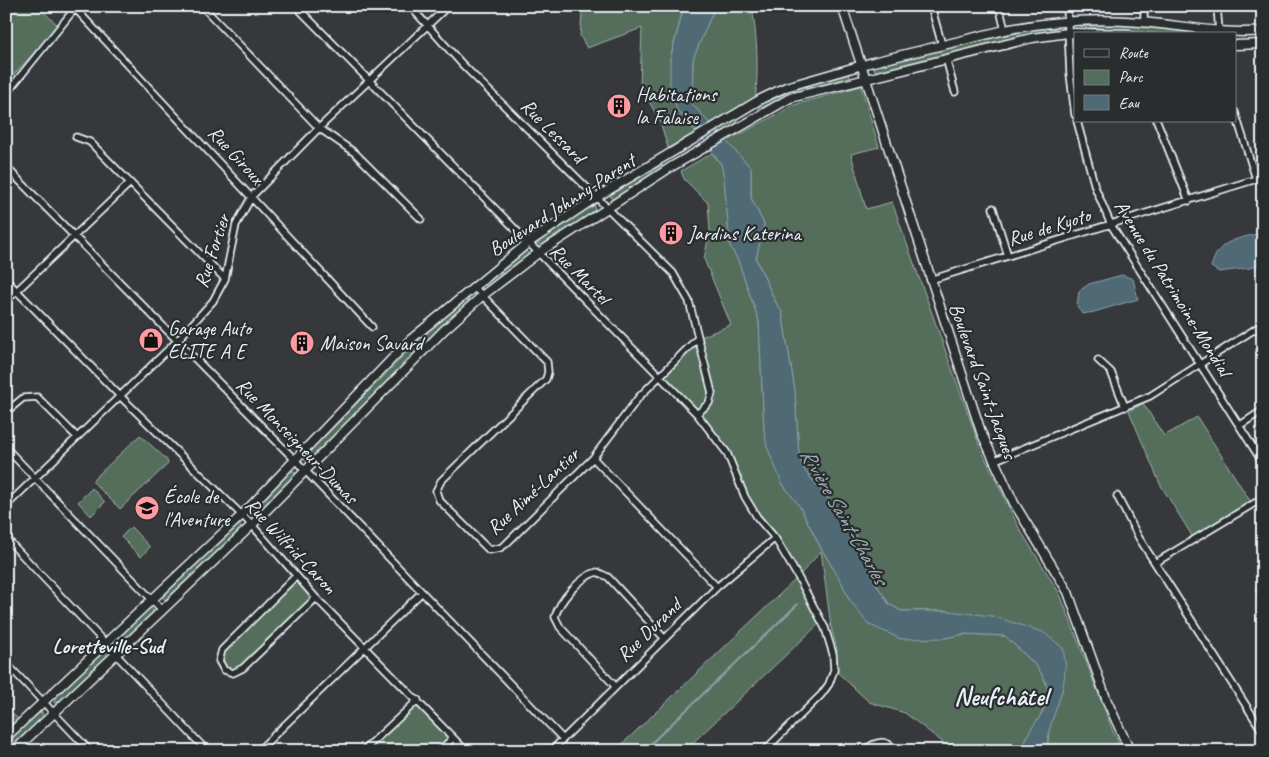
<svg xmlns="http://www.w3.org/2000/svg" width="1269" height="757" viewBox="0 0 1269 757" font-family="Caveat,sans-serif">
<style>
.green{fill:#556e5b;stroke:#9eb0aa}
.water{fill:#506a75;stroke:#8da0a9}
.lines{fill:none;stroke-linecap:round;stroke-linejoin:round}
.stream{stroke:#8da0a9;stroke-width:2}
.street-casing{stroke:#e8f1f8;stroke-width:9}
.secondary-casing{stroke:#e8f1f8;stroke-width:11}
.street{stroke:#2a2d2e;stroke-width:5.5}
.secondary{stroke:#2a2d2e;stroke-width:8}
.labels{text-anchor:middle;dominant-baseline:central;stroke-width:4.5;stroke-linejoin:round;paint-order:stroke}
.poi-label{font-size:20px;fill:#e8f1f8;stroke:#2a2d2e;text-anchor:start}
.street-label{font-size:20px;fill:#e8f1f8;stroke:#2a2d2e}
.water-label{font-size:21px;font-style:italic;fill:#a4b4bd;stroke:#2a2d2e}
.neighbourhood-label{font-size:21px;font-weight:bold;fill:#e8f1f8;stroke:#2a2d2e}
.district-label{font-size:25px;font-weight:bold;fill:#e8f1f8;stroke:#2a2d2e}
</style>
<rect width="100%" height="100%" fill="#37383c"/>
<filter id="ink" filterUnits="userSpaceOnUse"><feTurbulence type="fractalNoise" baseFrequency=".02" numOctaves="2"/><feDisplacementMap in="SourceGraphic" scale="10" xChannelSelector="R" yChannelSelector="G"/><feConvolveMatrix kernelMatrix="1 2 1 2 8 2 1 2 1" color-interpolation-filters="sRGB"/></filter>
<g filter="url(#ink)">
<path class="green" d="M6,6H37L59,26L6,83Z
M577,6H659L661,8L662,6H684L670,59L677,110L696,132L668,148L660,121L640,86L642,28L587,48L580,36L582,14Z
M715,6H752C757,38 759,69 755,101L737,112V136L794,105L861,86L879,147L851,154L866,209L892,202L980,447L1019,528L1060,594L1114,734L1123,751H1047L1050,722L1062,691L1063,648L948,611H901L889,604L876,584L853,529L805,471L799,456L795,391L782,312L776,303L756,259L764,224L751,198V168L692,104L693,59Z
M1100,23L1144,26L1199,34H1164L1079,26L1080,24Z
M1033,28H1056V31L1015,37L875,71L874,67Z
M849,74L850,77L797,91L759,109L757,107L798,87Z
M712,153L721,164L724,177L730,246L738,260L759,321L764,430L782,483L800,507L822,550L842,583L849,599L945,638L965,634L1005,636C1024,656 1059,677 1044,709C1036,726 1026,729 1024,751H954L905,713L869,702L835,670L837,649L831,627L821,551L798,577L822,621L684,751H615L798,577L789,560L757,517L720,441L658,376L698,338L731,325L704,259L710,230L708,203L684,179L681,171Z
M662,165L663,168L614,199L611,198V194Z
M592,206H595V211L541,245L538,244L539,240Z
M524,251L528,252L527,256L489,285H485L484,282Z
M466,297H469L470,301L308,461H305V456L433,326Z
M1141,400L1164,436L1197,417L1252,504L1194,539L1160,484L1129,411L1140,405Z
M140,435L167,460L168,464L120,509L92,481Z
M291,471H295V476L255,516H251V511Z
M92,488L105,502L91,516L78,502Z
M238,524L242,528L165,600L162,596Z
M131,527L150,547L141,557L121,537Z
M296,576L316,598L243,668L228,672L220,656Z
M149,608H153V612L119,644H116V640Z
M103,652H106L107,656L58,703H54L55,698Z
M418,700L453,738L439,751H363Z
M6,707L22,723L6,737Z
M42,712L43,717L6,751V743L39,713Z"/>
<path class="water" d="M684,6H715L693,59L692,104L751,168V198L764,224L756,259L776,303L782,312L795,391L799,456L805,471L853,529L876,584L889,604L901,611H948L992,616L1043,632L1063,648C1064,655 1066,664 1065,671C1064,699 1046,723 1047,751H1024C1026,729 1036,726 1044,709C1059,677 1024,655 1005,636L965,634L945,638L901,639L868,624L849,599L842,583L822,550L800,507L782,483L767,447L764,430L759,321L738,260L730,246L724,177L721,164L700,134L677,110L670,86V60Z
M1263,232V263L1250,268L1219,272L1211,267C1219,238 1237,240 1263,232Z
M1122,275L1133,279L1138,299L1094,312L1082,314L1077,306L1079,291L1089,284Z"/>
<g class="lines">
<path class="stream" d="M643,751L798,604"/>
<defs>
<path id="street" d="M73,6L372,327
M202,6L319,128L355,153L421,219
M296,6L697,414L727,453L745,497L757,517L775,538L798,577L825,628L833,654L834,670L829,684L821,695L764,751
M410,6L462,64L673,273L689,301L712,393L709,403L697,414
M931,6L942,45
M999,6L1005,30
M1067,6L1070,74L1075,115
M1144,6V22
M1217,6L1219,32
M946,58L955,92
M6,94L77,6
M1235,112L1256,179
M1077,121L1095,187L1111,225L1263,463
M1157,121L1189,201
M76,137L90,142L225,279
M6,167L296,461L563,739
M993,208L1008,256
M6,280L120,396L252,525L316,598L466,751
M930,280L1263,177
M473,286L547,362L548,372L546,379L441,481L436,491L439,500L489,550L500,548L506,544L593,458L639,397L698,338
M6,301L130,183
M1098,360L1111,372L1125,407
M6,412L23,398L37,397L77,437
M1239,426L1263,410
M6,448L162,610
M593,458L717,587
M993,461L1150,396L1263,324
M1117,496L1139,538L1263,732
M6,506L177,341L213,301L225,279L236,225L252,196L319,128L448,6
M6,538L207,751
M1155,563L1263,498
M296,576L222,650L219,661L224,670L233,673L243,668L316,598
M1263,583L1260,590L1263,599
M6,663L90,751
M615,686L560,627L555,617C559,601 581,576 597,572L608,577L664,638
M258,751L421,593
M363,751L418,700
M439,751L453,738
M551,751L717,587L775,538
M864,751C876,740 886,739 897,751"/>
<path id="secondary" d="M842,6L981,432L1014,503L1068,592L1107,701L1130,751
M1235,45L1263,44
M6,737L242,515L410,340L528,243L597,197L761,99L786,87L873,62L1005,30C1050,21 1095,18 1141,22C1182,25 1221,35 1263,31
M14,751L252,525L444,330L482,296L537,254L671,167L790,98L1032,38L1068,33L1129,34"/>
</defs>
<use href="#street" class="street-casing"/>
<use href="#secondary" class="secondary-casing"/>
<use href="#street" class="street"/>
<use href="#secondary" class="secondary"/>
</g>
</g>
<defs>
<symbol id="building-disc" viewBox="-11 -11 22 22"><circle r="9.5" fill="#ff9aa2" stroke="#2a2d2e"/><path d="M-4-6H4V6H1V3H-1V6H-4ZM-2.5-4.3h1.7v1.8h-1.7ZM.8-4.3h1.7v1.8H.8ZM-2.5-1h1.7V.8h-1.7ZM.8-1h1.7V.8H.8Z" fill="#111"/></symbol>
<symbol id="shop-disc" viewBox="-11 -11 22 22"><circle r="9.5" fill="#ff9aa2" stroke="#2a2d2e"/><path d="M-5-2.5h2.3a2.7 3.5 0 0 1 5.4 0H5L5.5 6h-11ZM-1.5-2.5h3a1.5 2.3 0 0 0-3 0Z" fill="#111"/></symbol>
<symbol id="school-disc" viewBox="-11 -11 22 22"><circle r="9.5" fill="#ff9aa2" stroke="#2a2d2e"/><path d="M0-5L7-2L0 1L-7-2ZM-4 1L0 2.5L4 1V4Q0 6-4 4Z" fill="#111"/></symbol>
</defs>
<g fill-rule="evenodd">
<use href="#building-disc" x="605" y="92" width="28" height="28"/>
<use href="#building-disc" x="657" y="219" width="28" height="28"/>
<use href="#shop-disc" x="137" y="326" width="28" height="28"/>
<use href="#building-disc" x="288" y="329" width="28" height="28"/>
<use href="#school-disc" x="133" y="494" width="28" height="28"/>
</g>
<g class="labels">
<g class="poi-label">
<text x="636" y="94">Habitations<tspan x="636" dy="23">la Falaise</tspan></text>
<text x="688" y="233">Jardins Katerina</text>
<text x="168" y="328">Garage Auto<tspan x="168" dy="23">ELITE A E</tspan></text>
<text x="320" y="343">Maison Savard</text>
<text x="164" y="496">École de<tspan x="164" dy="23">l'Aventure</tspan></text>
</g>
<g class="street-label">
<text transform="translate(553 131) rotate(45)">Rue Lessard</text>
<text transform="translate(236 155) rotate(47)">Rue Giroux</text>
<text transform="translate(562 205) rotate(-33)">Boulevard Johnny-Parent</text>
<text transform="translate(1049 227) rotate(-17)">Rue de Kyoto</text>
<text transform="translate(212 251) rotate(-72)">Rue Fortier</text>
<text transform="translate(580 274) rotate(45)">Rue Martel</text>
<text transform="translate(1173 288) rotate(58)">Avenue du Patrimoine-Mondial</text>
<text transform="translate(983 381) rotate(70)">Boulevard Saint-Jacques</text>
<text transform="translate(297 441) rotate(46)">Rue Monseigneur-Dumas</text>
<text transform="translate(533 491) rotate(-43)">Rue Aimé-Lantier</text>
<text transform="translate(291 546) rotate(47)">Rue Wilfrid-Caron</text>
<text transform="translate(649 630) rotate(-44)">Rue Durand</text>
</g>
<g class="water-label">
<text transform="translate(844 516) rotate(60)">Rivière Saint-Charles</text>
</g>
<g class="neighbourhood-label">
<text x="108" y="646">Loretteville-Sud</text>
</g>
<g class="district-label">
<text x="1001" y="697">Neufchâtel</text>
</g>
</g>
<rect width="1269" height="757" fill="none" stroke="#2a2d2e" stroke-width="25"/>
<rect x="12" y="12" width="1244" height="732" fill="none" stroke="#e8f1f8" stroke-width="2" filter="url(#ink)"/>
<rect x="1074" y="32" width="162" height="90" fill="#2a2d2e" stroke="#767b7f"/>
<rect x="1084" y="49" width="25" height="8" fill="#2a2d2e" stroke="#767b7f"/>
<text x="1119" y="58" font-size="15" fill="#e8f1f8">Route</text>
<rect x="1084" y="70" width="25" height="15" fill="#556e5b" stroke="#767b7f"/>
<text x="1119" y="82" font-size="15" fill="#e8f1f8">Parc</text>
<rect x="1084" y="95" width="25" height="15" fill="#506a75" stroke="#767b7f"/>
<text x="1119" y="108" font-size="15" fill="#e8f1f8">Eau</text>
</svg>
